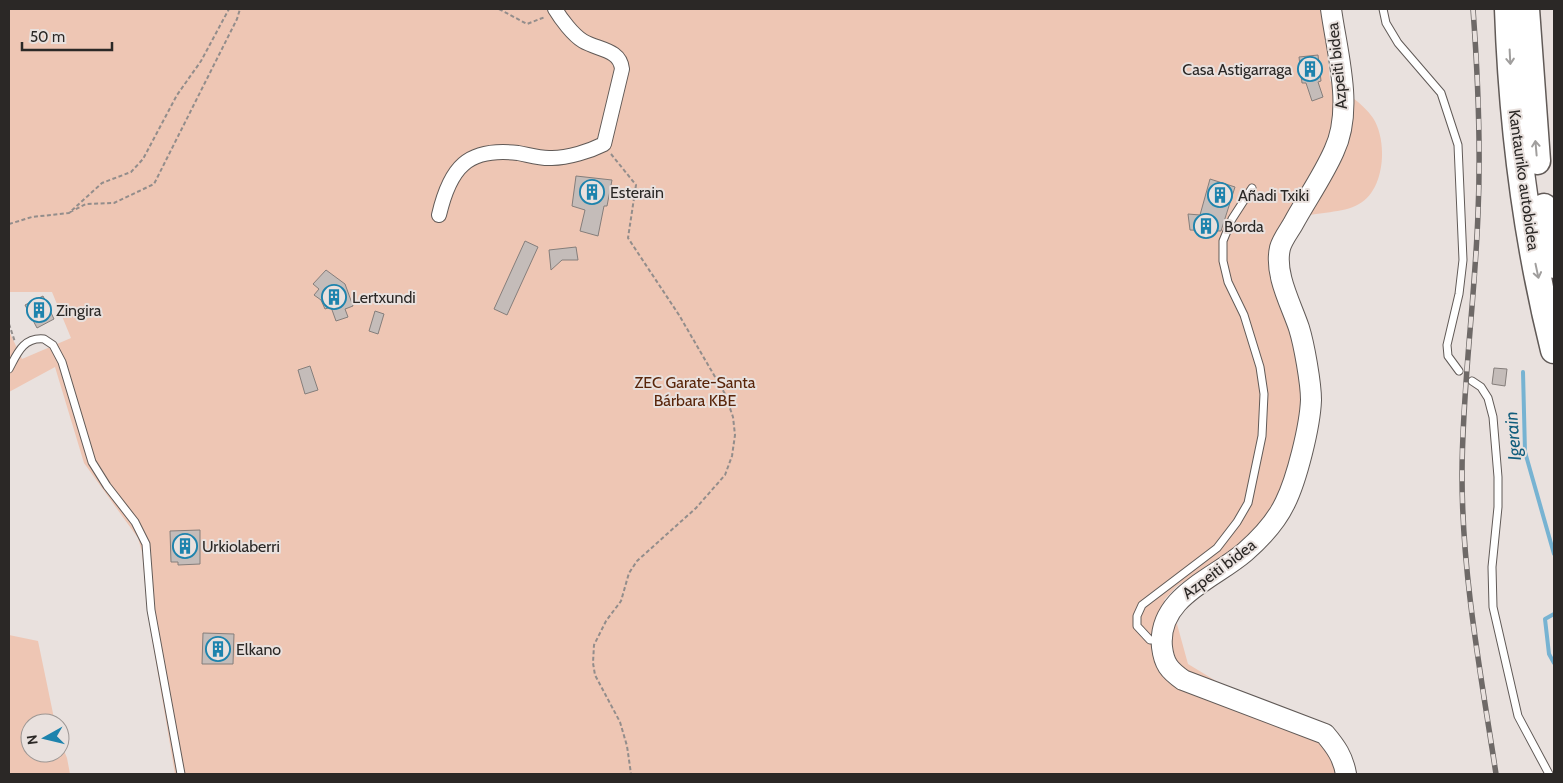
<svg xmlns="http://www.w3.org/2000/svg" width="1563" height="783" viewBox="0 0 1563 783" font-family="Cabin,sans-serif">
<style>
.green{fill:#eec6b4}
.lines{fill:none;stroke-linecap:round;stroke-linejoin:round}
.stream{stroke:#77b3d2;stroke-width:4}
.building{fill:#c4bcb9;stroke:#857e7b}
.service-casing{stroke:#615a57;stroke-width:9}
.minor-casing{stroke:#615a57;stroke-width:16}
.secondary-casing{stroke:#615a57;stroke-width:22}
.motorway-casing{stroke:#615a57;stroke-width:29}
.path{stroke:#938d8b;stroke-width:2;stroke-dasharray:4 2.5;stroke-linecap:butt}
.service{stroke:#fff;stroke-width:7}
.minor{stroke:#fff;stroke-width:14}
.secondary{stroke:#fff;stroke-width:20}
.motorway{stroke:#fff;stroke-width:26}
.rail-casing{stroke:#6e6967;stroke-width:5.5}
.rail{stroke:#e9e1de;stroke-width:4;stroke-dasharray:11;stroke-linecap:butt}
.oneway{stroke:#a09e9d}
.labels{text-anchor:middle;dominant-baseline:central;stroke-width:4;stroke-linejoin:round;paint-order:stroke}
.street-label{font-size:16px;fill:#2b2826;stroke:#e9e1de}
.poi-label{font-size:16px;fill:#2b2826;stroke:#e9e1de;text-anchor:start}
.park-label{font-size:16px;fill:#59250a;stroke:#e9e1de}
.water-label{font-size:18px;font-style:italic;fill:#105d7c;stroke:#e9e1de}
</style>
<rect width="100%" height="100%" fill="#e9e1de"/>
<path class="green" d="M9,9H1323L1330,81C1344,92 1363,103 1373,118C1388,141 1385,190 1359,204C1342,214 1318,211 1300,218C1293,221 1287,228 1281,232L1303,371L1301,431L1276,503L1261,524L1225,555L1177,586L1164,600L1177,624L1188,664L1290,726L1319,738L1342,774H175L148,615L142,552L138,538L84,463L55,367L9,392V331L22,359L71,338L52,292H9Z
M9,635L38,641L55,723H30V753H60V741L67,758L70,774H9Z"/>
<g class="lines">
<path class="stream" d="M1523,372L1525,452L1554,554
M1554,614L1545,619L1549,654L1554,663"/>
</g>
<path class="building" d="M1318,55L1321,81L1318,82L1323,97L1312,101L1306,83H1302L1299,57Z
M576,176L612,180L607,206H604L598,236L580,231L585,210L572,206Z
M1210,179L1235,187L1221,231L1190,230L1188,214L1200,215Z
M525,241L538,247L507,315L494,309Z
M576,247L578,260H562L551,270L549,250Z
M326,270L345,284L353,306L345,309L348,317L336,321L331,307L325,309L321,300L314,295L319,289L313,284Z
M43,296L54,319L37,328L25,305Z
M375,311L384,314L378,334L369,331Z
M310,366L318,390L305,394L298,370Z
M1494,368L1507,369L1505,386L1492,384Z
M200,530V564L178,565V562H171L170,531Z
M203,633L234,634L233,664H202Z"/>
<g class="lines">
<defs>
<path id="service" d="M1383,9L1386,23L1398,43L1441,93L1458,145L1463,260L1459,294L1447,345L1448,356L1459,371
M9,369C17,354 23,337 44,339L53,345L62,362L92,462L107,486L135,522L146,544L151,610L181,774
M1472,381L1481,387L1488,398L1493,417L1498,477V507L1492,567L1493,607L1518,716L1549,774
M1161,640H1150L1137,626V616L1142,605L1217,548L1237,522L1248,503L1262,436L1264,394L1260,367L1244,315L1228,282L1223,261V241L1232,219L1252,188"/>
<path id="minor" d="M439,215C450,168 467,147 518,153C529,155 541,159 552,158C568,158 590,151 604,144L622,69C620,49 598,50 583,41C573,35 561,19 555,9"/>
<path id="secondary" d="M1331,9C1337,53 1354,109 1334,151C1323,176 1306,200 1293,224C1289,231 1282,240 1280,248C1274,274 1291,304 1299,328C1304,344 1311,383 1311,400C1310,426 1297,479 1285,503C1276,522 1261,538 1245,552C1214,579 1157,597 1162,647C1164,664 1169,670 1183,680L1325,734C1336,747 1343,757 1346,774"/>
<path id="motorway" d="M1508,9C1512,124 1526,238 1554,350
M1526,9L1537,161
M1544,207L1554,265"/>
</defs>
<use href="#service" class="service-casing"/>
<use href="#minor" class="minor-casing"/>
<use href="#secondary" class="secondary-casing"/>
<use href="#motorway" class="motorway-casing"/>
<path class="path" d="M499,9L527,24L545,17
M611,154L636,185L628,238L679,315L725,394L733,417L735,435L732,456L725,475L696,508L637,561L629,573L621,601L606,621L594,645L593,663L595,675L620,722L627,746L631,774
M70,212L86,204L114,203L154,184L237,19L240,9
M9,224L32,217L69,213L102,183L131,172L143,159L177,95L201,61L229,9
M9,324L15,342"/>
<use href="#service" class="service"/>
<use href="#minor" class="minor"/>
<use href="#secondary" class="secondary"/>
<use href="#motorway" class="motorway"/>
<defs>
<path id="rail" d="M1473,9C1478,77 1481,145 1478,213C1475,301 1462,388 1462,475C1462,576 1481,675 1496,774"/>
</defs>
<use href="#rail" class="rail-casing"/>
<use href="#rail" class="rail"/>
</g>
<defs><path id="oneway-shaft" d="M-6 0H5M1.5-3L5.5 0L1.5 3" fill="none" stroke-width="1.6" stroke-linecap="round" stroke-linejoin="round" transform="scale(1.25)"/></defs>
<g class="oneway">
<use href="#oneway-shaft" transform="translate(1510 57) rotate(87)"/>
<use href="#oneway-shaft" transform="translate(1536 148) rotate(-95)"/>
<use href="#oneway-shaft" transform="translate(1537 271) rotate(78)"/>
</g>
<defs>
<symbol id="building-ring" viewBox="-11 -11 22 22"><circle r="9.5" fill="#e9e1de" stroke="#1d83ad" stroke-width="1.5"/><path d="M-4-6H4V6H1V3H-1V6H-4ZM-2.5-4.3h1.7v1.8h-1.7ZM.8-4.3h1.7v1.8H.8ZM-2.5-1h1.7V.8h-1.7ZM.8-1h1.7V.8H.8Z" fill="#1d83ad"/></symbol>
</defs>
<g fill-rule="evenodd">
<use href="#building-ring" x="1296" y="55" width="28" height="28"/>
<use href="#building-ring" x="578" y="178" width="28" height="28"/>
<use href="#building-ring" x="1206" y="181" width="28" height="28"/>
<use href="#building-ring" x="1192" y="212" width="28" height="28"/>
<use href="#building-ring" x="320" y="283" width="28" height="28"/>
<use href="#building-ring" x="25" y="296" width="28" height="28"/>
<use href="#building-ring" x="171" y="532" width="28" height="28"/>
<use href="#building-ring" x="204" y="635" width="28" height="28"/>
</g>
<g class="labels">
<g class="street-label">
<text transform="translate(1337 66) rotate(-96)">Azpeiti bidea</text>
<text transform="translate(1524 180) rotate(82)">Kantauriko autobidea</text>
<text transform="translate(1219 569) rotate(-37)">Azpeiti bidea</text>
</g>
<g class="poi-label">
<text x="1292" y="69" text-anchor="end">Casa Astigarraga</text>
<text x="610" y="192">Esterain</text>
<text x="1238" y="195">Añadi Txiki</text>
<text x="1224" y="226">Borda</text>
<text x="352" y="297">Lertxundi</text>
<text x="56" y="310">Zingira</text>
<text x="202" y="546">Urkiolaberri</text>
<text x="236" y="649">Elkano</text>
</g>
<g class="park-label">
<text x="695" y="382">ZEC Garate-Santa<tspan x="695" dy="18">Bárbara KBE</tspan></text>
</g>
<g class="water-label">
<text transform="translate(1513 436) rotate(-95)">Igerain</text>
</g>
</g>
<rect width="1563" height="783" fill="none" stroke="#2b2826" stroke-width="20"/>
<g transform="translate(45 738) rotate(262)"><circle r="24" fill="#e9e1de" stroke="#9d9794"/>
<path d="M0-4L9 19L0 12L-9 19Z" fill="#1d83ad"/>
<text y="-8" font-size="14" font-weight="bold" text-anchor="middle" fill="#2b2826">N</text>
</g>
<path d="M22 42v8h90v-8" fill="none" stroke="#2b2826" stroke-width="2.5"/>
<text x="30" y="42" font-size="15" fill="#2b2826" stroke="#e9e1de" stroke-width="4" paint-order="stroke">50 m</text>
</svg>
